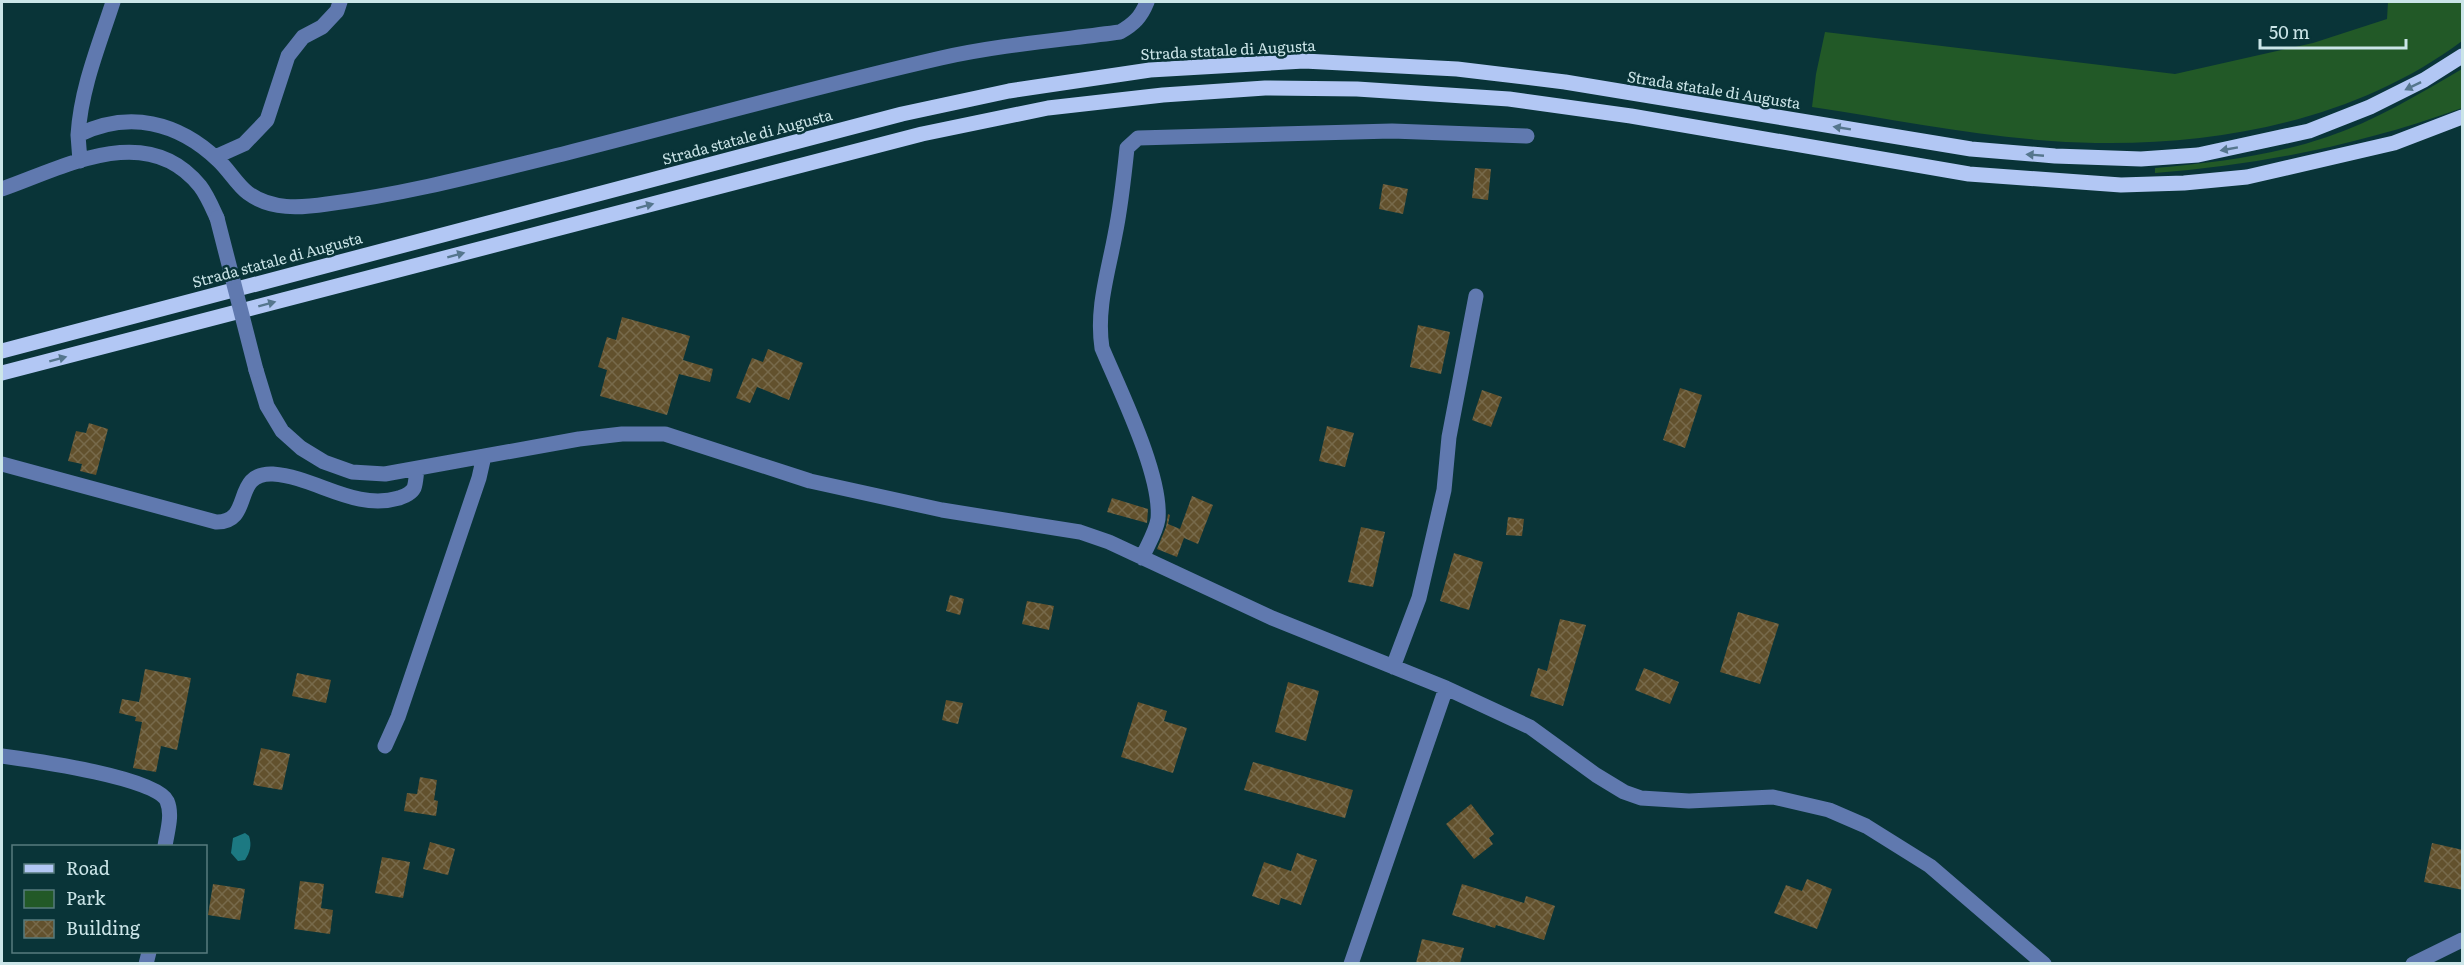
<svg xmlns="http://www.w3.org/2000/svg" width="2464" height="965" viewBox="0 0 2464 965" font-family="Literata,serif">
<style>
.green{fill:#225927}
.water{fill:#1c7982}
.building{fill:url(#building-cross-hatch)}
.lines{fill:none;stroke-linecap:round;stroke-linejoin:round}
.minor{stroke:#6079af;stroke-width:15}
.major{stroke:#b2c7f4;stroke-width:15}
.minor-bridge{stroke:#6079af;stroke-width:15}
.oneway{fill:#55768d}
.labels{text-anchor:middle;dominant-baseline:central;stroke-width:5;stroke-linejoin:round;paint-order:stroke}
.street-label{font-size:15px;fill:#cbe5e8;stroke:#093438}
</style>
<defs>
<pattern id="building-cross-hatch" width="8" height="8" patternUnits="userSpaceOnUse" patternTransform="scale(1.5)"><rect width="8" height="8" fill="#62512d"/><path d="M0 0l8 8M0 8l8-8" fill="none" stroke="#776a4b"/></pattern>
</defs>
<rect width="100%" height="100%" fill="#093438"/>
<path class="green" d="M2388,2H2462V41C2347,127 2192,151 2051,141C1971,135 1891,119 1812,107L1816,74L1825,32L2175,74L2313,43L2387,19Z
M2462,69V108C2363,144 2260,165 2155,173V168C2213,163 2271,156 2327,137C2375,121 2419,94 2462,69Z"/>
<path class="water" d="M245,833L249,836C252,845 250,852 245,860L238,861L231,853L233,838Z"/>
<path class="building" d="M1475,168L1491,169L1488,200L1472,198Z
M1383,184L1408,189L1403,214L1379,209Z
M622,317L690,336L683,360L713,369L710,382L679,374L667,415L600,396L607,370L598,367L607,337L616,340Z
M1418,325L1450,332L1441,374L1410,367Z
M768,349L803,363L789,400L757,387L750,403L736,398L752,358L763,362Z
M1680,388L1702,395L1685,448L1663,440Z
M1482,390L1502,397L1491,427L1472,420Z
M89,423L108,429L96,475L80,471L82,464L68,461L76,431L86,433Z
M1327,426L1354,433L1345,467L1319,461Z
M1192,496L1213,505L1198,544L1184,538L1177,557L1157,549L1166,527L1168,514L1170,515L1168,524L1180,529Z
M1112,498L1148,509L1147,523L1107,512Z
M1508,517L1524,519L1522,536L1506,535Z
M1361,527L1385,532L1373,587L1348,582Z
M1454,553L1483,562L1469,610L1440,601Z
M950,595L964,599L960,615L946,611Z
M1027,601L1054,606L1049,630L1022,624Z
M1738,612L1779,624L1760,684L1720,672Z
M1560,619L1586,625L1563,706L1530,696L1538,668L1547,671Z
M1644,668L1679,682L1670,704L1635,690Z
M145,669L191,678L177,750L161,746L156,772L133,768L142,722L135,721L136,717L119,713L122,699L139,702Z
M297,673L331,680L326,703L292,696Z
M1288,682L1319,691L1306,741L1275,732Z
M946,700L963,703L958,724L942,720Z
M1138,702L1167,711L1164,721L1187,728L1173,773L1121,757Z
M261,748L290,754L282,790L253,785Z
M1253,762L1353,790L1345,818L1244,790Z
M420,777L437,780L434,800L438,801L436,816L404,811L407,793L417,794Z
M1471,804L1494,834L1489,838L1493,844L1474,859L1446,824Z
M430,842L455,849L448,875L423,869Z
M2432,843L2463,850V890L2424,882Z
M1297,853L1317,860L1301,905L1281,898L1279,905L1252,896L1264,862L1291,871Z
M382,857L410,862L403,898L375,893Z
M1807,879L1832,889L1817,929L1774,913L1786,885L1802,891Z
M300,881L324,884L321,908L333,910L330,934L294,929Z
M213,884L245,889L240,920L208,915Z
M1462,884L1524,903L1526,896L1555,906L1544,940L1496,925L1495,928L1452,915Z
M1422,939L1464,948L1460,963H1416Z"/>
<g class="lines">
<path class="minor" d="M78,135C81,88 99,45 113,2
M215,157L244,144L267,120L288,56L303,37L322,27L337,11L340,2
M80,161L78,135C129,110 178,122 218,160C229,170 237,185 248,193C271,210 300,208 327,204C407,194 485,173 563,154C689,122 814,87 941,58C999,45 1060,40 1120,32C1134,24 1141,17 1147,2
M2,189C65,167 147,120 200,186C207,195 212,207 217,218
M256,370L267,406L282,431L301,448L324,462L352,472L385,474L579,439L622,434H665L810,481L942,510L1080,532L1109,542L1272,618L1446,688L1530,727L1596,775L1624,792L1641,798L1689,801L1773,797L1829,810L1866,826L1930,866L2044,964
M2,464L216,522C254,523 231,472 273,474C316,477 354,511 399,498C404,496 411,494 414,488C416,483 416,475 417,470
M1142,558C1147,546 1156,532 1158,519C1162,475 1120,391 1102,348C1096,309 1108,273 1115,235C1121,206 1124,177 1127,148L1138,138L1392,131L1527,136
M1393,667L1419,598L1444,490L1449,437L1476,296
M385,746L398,717L479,478L484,456
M2,756C30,760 156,777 167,801C173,815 167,832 165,846
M146,964L149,952
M1351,964L1446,688
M2413,964L2462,940"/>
<path class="major" d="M2,351L902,114L1009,91L1150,70L1304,61L1457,69L1565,82L1971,149L2055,156L2141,159L2198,155L2309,131L2370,107L2424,80L2462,56
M2,373L922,134L1048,108L1163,95L1265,88L1357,89L1509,99L1631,116L1969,174L2121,185L2184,183L2247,177L2394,143L2462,117"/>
<path class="minor-bridge" d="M217,218L256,370"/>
</g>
<defs><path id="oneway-solid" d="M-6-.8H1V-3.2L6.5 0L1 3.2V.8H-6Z" transform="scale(1.5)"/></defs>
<g class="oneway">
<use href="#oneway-solid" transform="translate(2413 86) rotate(154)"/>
<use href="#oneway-solid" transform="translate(1842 128) rotate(-171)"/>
<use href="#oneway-solid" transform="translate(2229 149) rotate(170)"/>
<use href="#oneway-solid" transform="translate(2035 155) rotate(-175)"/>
<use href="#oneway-solid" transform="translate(645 206) rotate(-15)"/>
<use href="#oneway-solid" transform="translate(456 255) rotate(-15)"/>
<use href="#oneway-solid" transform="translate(267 304) rotate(-15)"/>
<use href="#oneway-solid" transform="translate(58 359) rotate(-15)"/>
</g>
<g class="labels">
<g class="street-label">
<text transform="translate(1228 49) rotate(-3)">Strada statale di Augusta</text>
<text transform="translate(1714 89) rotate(9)">Strada statale di Augusta</text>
<text transform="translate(747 136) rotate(-15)">Strada statale di Augusta</text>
<text transform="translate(277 259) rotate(-15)">Strada statale di Augusta</text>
</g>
</g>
<rect width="2464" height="965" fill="none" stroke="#cbe5e8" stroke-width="6"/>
<rect x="12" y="845" width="195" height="108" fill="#093438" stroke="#577b7e" stroke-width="1.5"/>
<rect x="24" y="864" width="30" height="9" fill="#b2c7f4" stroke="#577b7e" stroke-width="1.5"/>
<text x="66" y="875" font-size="18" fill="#cbe5e8">Road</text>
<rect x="24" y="890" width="30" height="18" fill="#225927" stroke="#577b7e" stroke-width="1.5"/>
<text x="66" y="905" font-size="18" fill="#cbe5e8">Park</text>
<rect x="24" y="920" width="30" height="18" fill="url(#building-cross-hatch)" stroke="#577b7e" stroke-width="1.5"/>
<text x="66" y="935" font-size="18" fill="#cbe5e8">Building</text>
<path d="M2260 39v9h146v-9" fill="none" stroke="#cbe5e8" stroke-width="3"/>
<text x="2269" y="39" font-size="18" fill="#cbe5e8" stroke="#093438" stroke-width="4.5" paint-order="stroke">50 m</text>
</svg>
